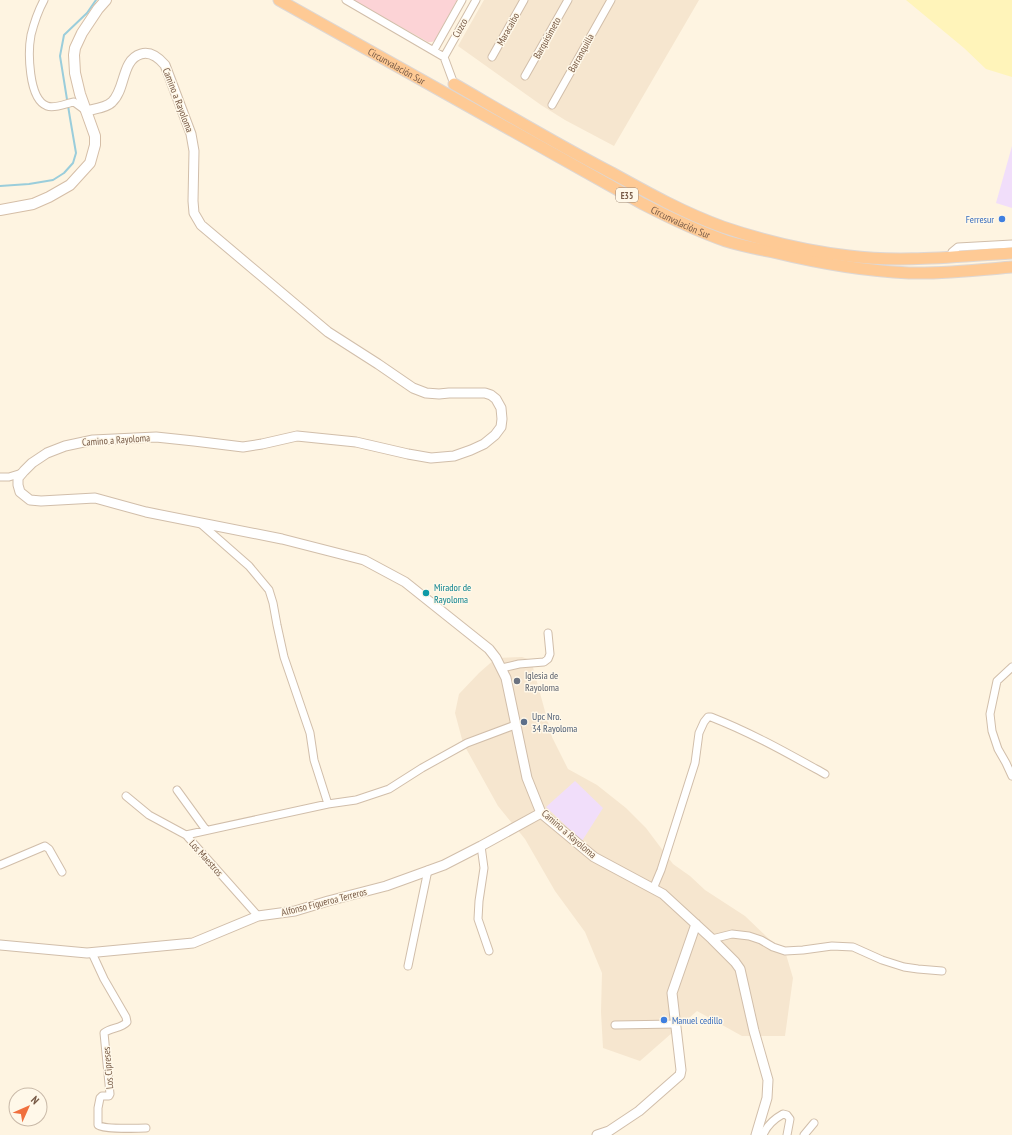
<svg xmlns="http://www.w3.org/2000/svg" width="1012" height="1135" viewBox="0 0 1012 1135" font-family="'PT Sans Narrow',sans-serif">
<style>
.residential{fill:#f6e6cf}
.education{fill:#f1defa}
.medical{fill:#fcd3d6}
.sand{fill:#fff4ba}
.lines{fill:none;stroke-linecap:round;stroke-linejoin:round}
.stream{stroke:#9acddb;stroke-width:2}
.minor-casing{stroke:#d1beaa;stroke-width:9}
.tertiary-casing{stroke:#d1beaa;stroke-width:11}
.secondary-casing{stroke:#d5bea7;stroke-width:12}
.trunk-casing{stroke:#ded7d3;stroke-width:13}
.minor{stroke:#fff;stroke-width:7}
.tertiary{stroke:#fff;stroke-width:9}
.secondary{stroke:#fff;stroke-width:10}
.trunk{stroke:#feca95;stroke-width:11}
.shop-dot{fill:#3f7fe0;stroke:#fff8e9;stroke-width:1.5}
.culture-dot{fill:#0f9aa8;stroke:#fff8e9;stroke-width:1.5}
.worship-dot{fill:#6b7280;stroke:#fff8e9;stroke-width:1.5}
.service-dot{fill:#5c6f8a;stroke:#fff8e9;stroke-width:1.5}
.labels{text-anchor:middle;dominant-baseline:central;stroke-width:3;stroke-linejoin:round;paint-order:stroke}
.shield{fill:#fff8e9;stroke:#a08977;stroke-width:1}
.shield-label{font-size:9px;font-weight:bold;fill:#775a46}
.street-label{font-size:10px;fill:#775a46;stroke:#fff8e9}
.shop-label{font-size:10px;fill:#366cbe;stroke:#fff8e9;text-anchor:end}
.culture-label{font-size:10px;fill:#0d838f;stroke:#fff8e9;text-anchor:start}
.worship-label{font-size:10px;fill:#5b616d;stroke:#fff8e9;text-anchor:start}
.service-label{font-size:10px;fill:#4e5e75;stroke:#fff8e9;text-anchor:start}
</style>
<rect width="100%" height="100%" fill="#fef4e1"/>
<path class="residential" d="M484,0H699L614,146L565,120L541,105L458,46Z
M522,657L531,660L552,737L568,769L597,785L626,808L646,828L673,864L690,876L705,890L745,916L769,939L785,951L793,978L785,1036H742L697,1011L640,1061L603,1048L601,1012L602,973L585,932L555,891L525,839L498,806L463,743L455,713L459,694L479,673L496,658Z"/>
<path class="education" d="M1012,146V208L996,203Z
M575,781L603,808L582,841L546,807Z"/>
<path class="medical" d="M353,0H457L435,40L432,42H428Z"/>
<path class="sand" d="M906,0H1012V77L986,69L964,48Z"/>
<g class="lines">
<path class="stream" d="M0,186L29,184L53,180L64,173L73,163L76,153L70,118L60,56L64,35L87,13L96,0"/>
<defs>
<path id="minor" d="M44,0C38,11 34,23 31,35C28,51 28,99 47,106C55,109 67,103 74,102L85,110
M346,0L444,57L454,84
M434,50L462,0
M444,57L476,0
M492,57L524,0
M525,76L568,0
M552,105L611,0
M950,257L952,252L958,247L1012,244
M0,477H9L22,473
M200,523L249,566L269,590L273,603L277,625L284,657L310,733L314,760L328,804
M1012,667L997,681L990,714L992,731L998,749L1006,763L1012,776
M502,668L519,664L544,662L548,659L550,654L548,633
M177,790L206,830
M126,796L149,815L186,835L258,916
M186,835L328,804L356,800L389,789L422,768L467,743L515,725
M481,846L484,868L479,901L478,919L489,951
M0,865L45,846L49,849L62,872
M653,889L661,870L695,763L699,733L704,722L708,717H711C752,733 787,753 825,774
M712,939L732,934L749,936L761,940L773,947L785,951L803,950L832,946L853,947L882,960L904,967L918,969L942,971
M92,953L104,979L126,1017L127,1022C121,1029 111,1027 104,1033L110,1094L109,1096H102L100,1098L98,1108V1125C105,1130 136,1128 146,1128
M408,966L428,870
M615,1025L676,1024
M763,1135C767,1125 774,1119 783,1114L787,1115L790,1119L787,1135
M804,1135L814,1123"/>
<path id="tertiary" d="M86,111C94,109 106,108 112,102C126,89 121,60 141,54C151,51 159,58 165,65L191,134L194,151L193,201L194,213L201,225L328,332L378,364L413,388L426,393L439,394L449,393H485L491,395L496,399L501,408L502,419L501,427L495,435L484,444L471,450L454,456L431,458L408,454L356,442L297,436L262,444L243,447L194,441L156,437L93,440L65,446L47,453L32,463L24,471L18,478V485L20,492L30,500L41,501L95,498L146,512L282,539L364,560L405,582L489,649L496,658L506,678L527,778L541,813L594,857L663,894L712,939L735,962L740,969L754,1031L768,1080L767,1098L756,1135
M0,945L87,953L193,943L258,916L295,911L328,901L386,886L444,865L481,846L541,813
M597,1135L609,1131L639,1111L680,1075L681,1070L672,993L696,924"/>
<path id="secondary" d="M0,210L33,204L49,197L70,185L90,163L95,145V136L80,94L75,73L74,55L75,48L82,33L98,9L106,0"/>
<g id="trunk">
<path id="s1" d="M279,0L643,204C670,218 697,231 726,241C742,246 758,249 773,252C818,263 863,271 909,273C943,274 978,270 1012,267"/>
<path d="M454,84C506,114 558,145 612,173C648,193 684,213 723,227C764,241 806,251 849,256C903,263 958,256 1012,253"/>
</g>
</defs>
<use href="#minor" class="minor-casing"/>
<use href="#tertiary" class="tertiary-casing"/>
<use href="#secondary" class="secondary-casing"/>
<use href="#trunk" class="trunk-casing"/>
<use href="#minor" class="minor"/>
<use href="#tertiary" class="tertiary"/>
<use href="#secondary" class="secondary"/>
<use href="#trunk" class="trunk"/>
</g>
<g class="shop-dot">
<circle cx="1002" cy="219" r="4"/>
<circle cx="664" cy="1020" r="4"/>
</g>
<circle class="culture-dot" cx="426" cy="593" r="4"/>
<circle class="worship-dot" cx="517" cy="681" r="4"/>
<circle class="service-dot" cx="524" cy="722" r="4"/>
<g class="labels">
<rect class="shield" x="616" y="188" width="22" height="14" rx="3"/>
<g class="shield-label">
<text x="627" y="195">E35</text>
</g>
<g class="street-label">
<text transform="translate(460 28) rotate(-60)">Cuzco</text>
<text transform="translate(508 29) rotate(-61)">Maracaibo</text>
<text transform="translate(547 38) rotate(-61)">Barquisimeto</text>
<text transform="translate(581 53) rotate(-61)">Barranquilla</text>
<text stroke="none"><textPath href="#s1" startOffset="135">Circunvalación Sur</textPath></text>
<text transform="translate(178 100) rotate(69)">Camino a Rayoloma</text>
<text stroke="none"><textPath href="#s1" startOffset="459">Circunvalación Sur</textPath></text>
<text transform="translate(116 440) rotate(-4)">Camino a Rayoloma</text>
<text transform="translate(569 834) rotate(41)">Camino a Rayoloma</text>
<text transform="translate(206 858) rotate(48)">Los Maestros</text>
<text transform="translate(324 902) rotate(-14)">Alfonso Figueroa Terreros</text>
<text transform="translate(108 1068) rotate(-95)">Los Cipreses</text>
</g>
<g class="shop-label">
<text x="994" y="219">Ferresur</text>
<text x="672" y="1020" text-anchor="start">Manuel cedillo</text>
</g>
<g class="culture-label">
<text x="434" y="587">Mirador de<tspan x="434" dy="12">Rayoloma</tspan></text>
</g>
<g class="worship-label">
<text x="525" y="675">Iglesia de<tspan x="525" dy="12">Rayoloma</tspan></text>
</g>
<g class="service-label">
<text x="532" y="716">Upc Nro.<tspan x="532" dy="12">34 Rayoloma</tspan></text>
</g>
</g>
<g transform="translate(28 1107) rotate(45)"><circle r="19" fill="#fff8e9" stroke="#c9b9a8"/>
<path d="M0-3L7 15L0 10L-7 15Z" fill="#f0703e"/>
<text y="-6" font-size="11" font-weight="bold" text-anchor="middle" fill="#775a46">N</text>
</g>
</svg>
